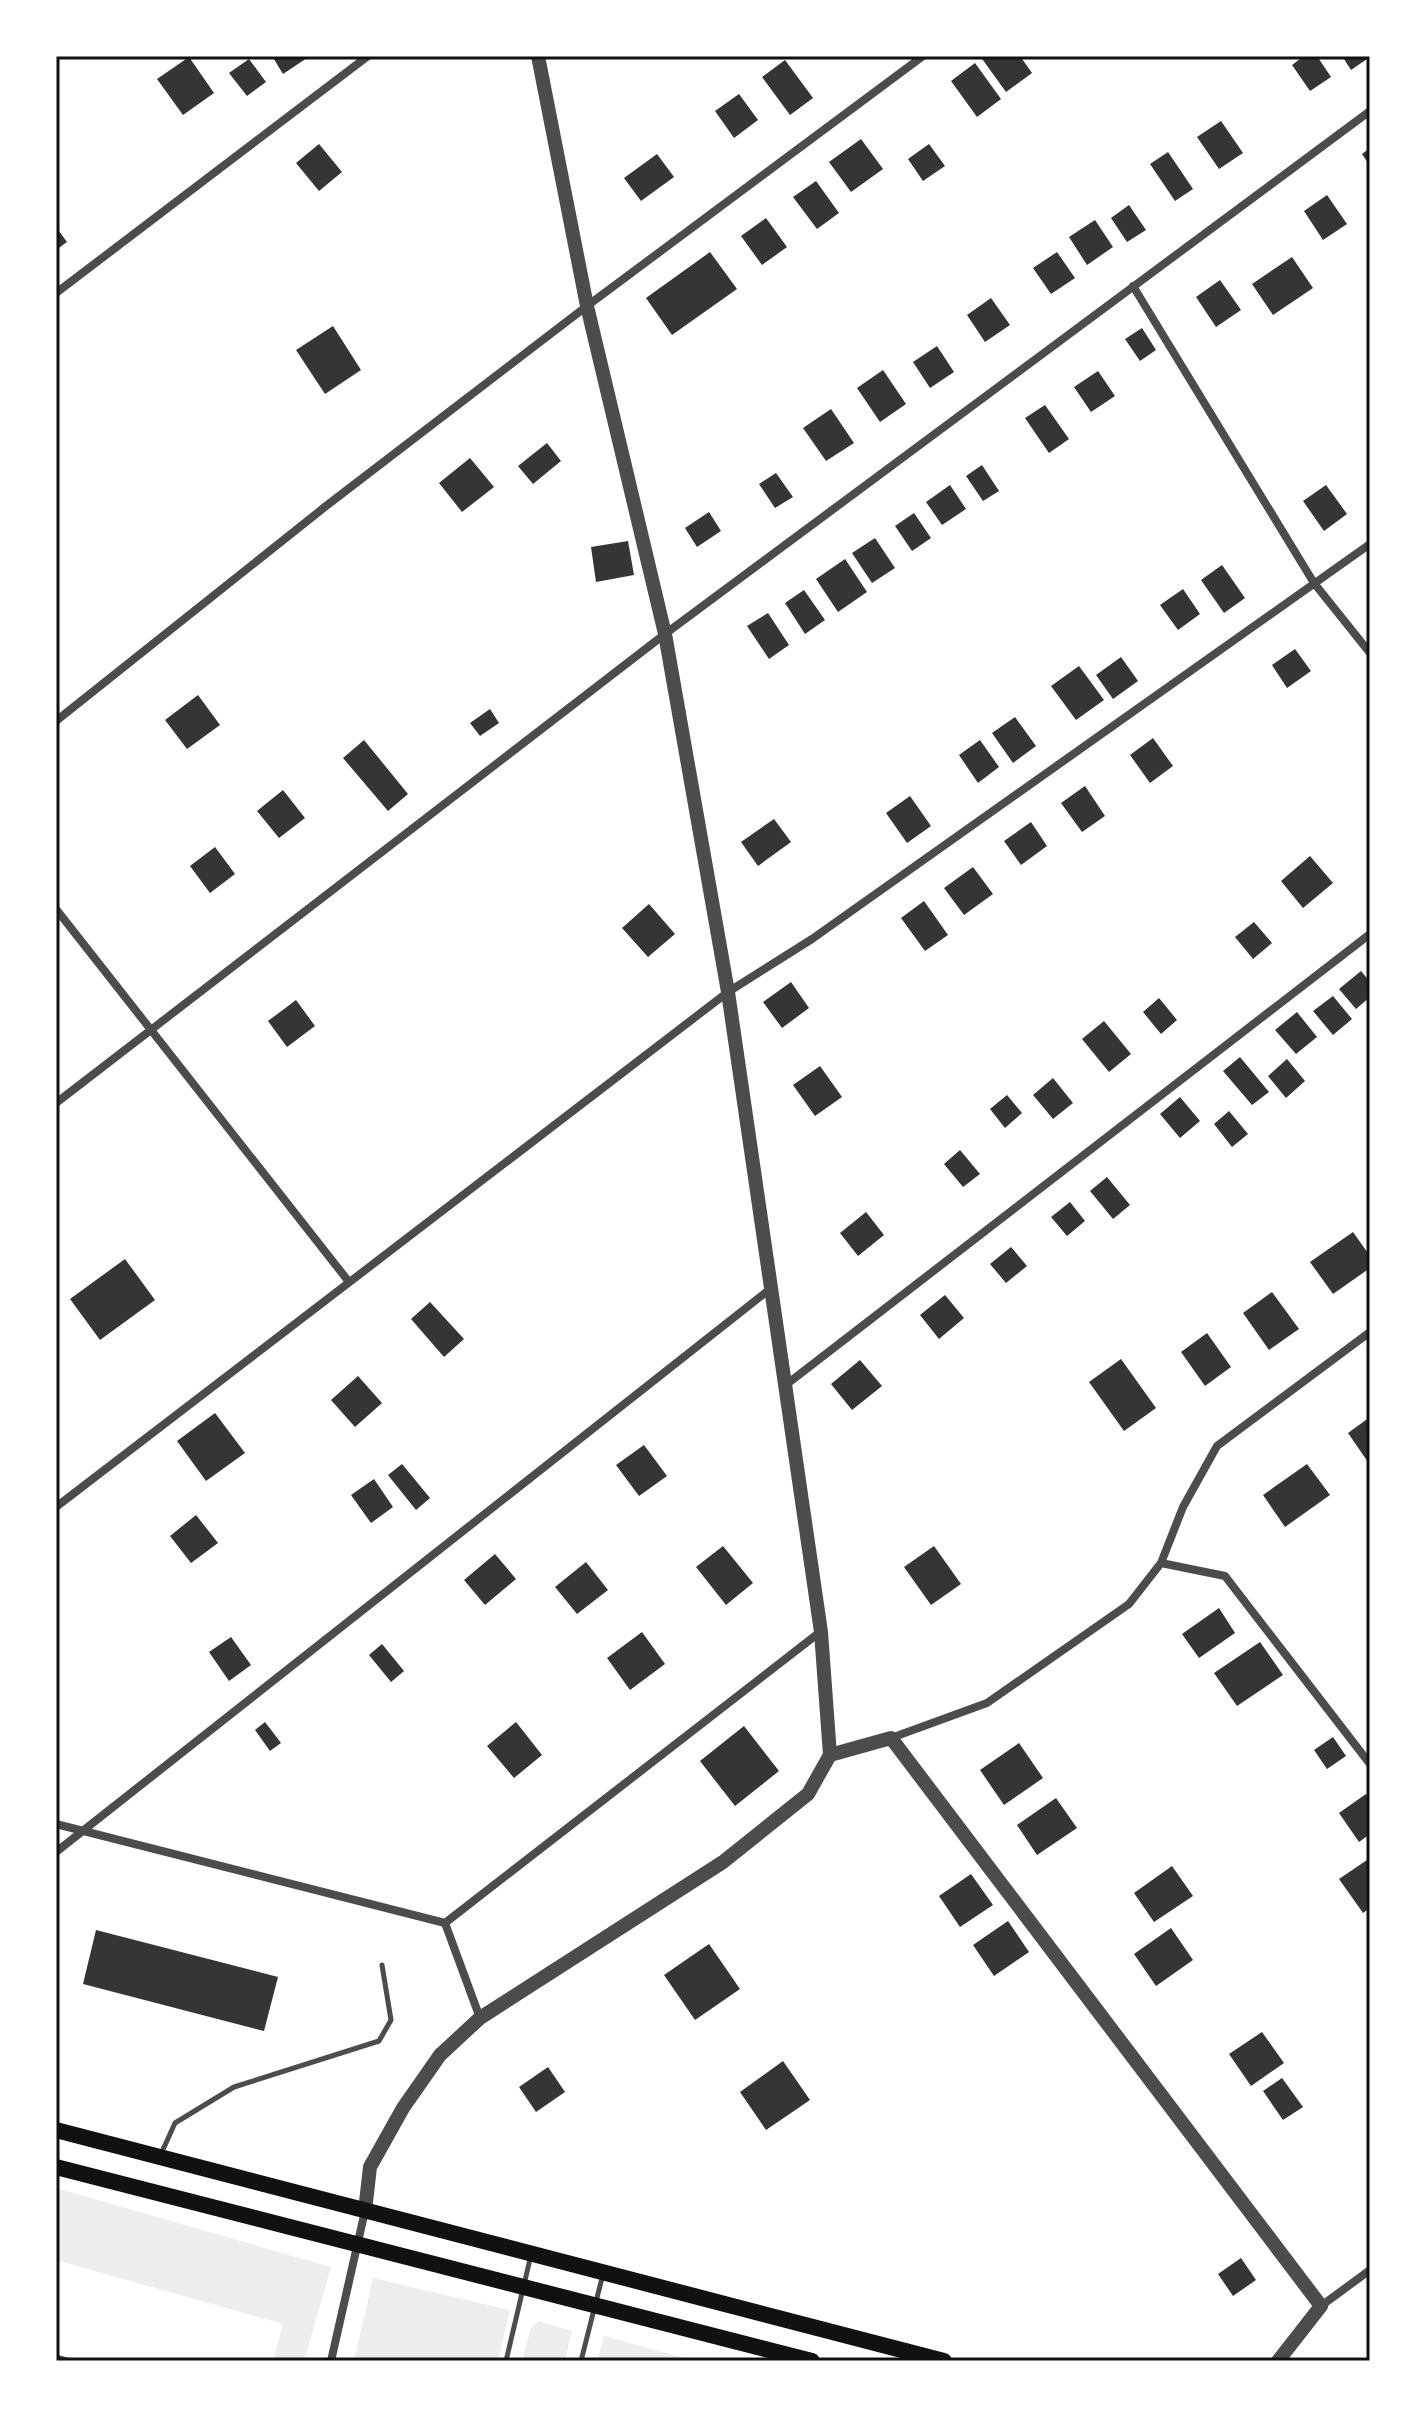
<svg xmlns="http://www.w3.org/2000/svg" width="1426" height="2417" viewBox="0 0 1426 2417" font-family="'Work Sans',sans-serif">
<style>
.green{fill:#eee}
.building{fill:#353535}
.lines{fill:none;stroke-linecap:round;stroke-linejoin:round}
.service{stroke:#4c4c4c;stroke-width:5}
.minor{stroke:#4c4c4c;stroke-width:8}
.tertiary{stroke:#4c4c4c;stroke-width:14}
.secondary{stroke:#111;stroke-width:16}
.neatline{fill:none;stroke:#111;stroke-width:3}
</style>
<rect width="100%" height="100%" fill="#fff"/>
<path class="green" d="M56,2188L331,2267L304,2361H273L283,2324L56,2260Z
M373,2278L510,2310L498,2361H354Z
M538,2321L572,2331L565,2361H522L531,2328Z
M604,2336L695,2361H597Z"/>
<path class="building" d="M272,56H310L283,74Z
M980,56H1020L1032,73L1006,92Z
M1304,56H1317L1331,77L1310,91L1292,65Z
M1342,56H1370V57L1351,70Z
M189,57L214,93L183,115L157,79Z
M249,59L266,82L247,96L229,73Z
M785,60L813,98L790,115L762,77Z
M975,63L1001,99L977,117L951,81Z
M739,94L758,120L734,138L715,111Z
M1221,121L1243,153L1219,169L1197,137Z
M861,139L883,169L851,192L829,162Z
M319,144L342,172L319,191L296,163Z
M929,144L945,166L923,181L908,159Z
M1370,148V166L1362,154Z
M1168,152L1193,189L1175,201L1150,164Z
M657,154L674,177L641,201L624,178Z
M816,181L839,213L817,229L793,197Z
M1327,195L1347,224L1323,240L1304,211Z
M1129,205L1146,230L1127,242L1111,218Z
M766,218L787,247L762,265L741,236Z
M1095,220L1113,247L1087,265L1069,237Z
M56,227L67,242L56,250Z
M710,252L737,289L672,335L646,298Z
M1057,252L1075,278L1051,294L1033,268Z
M1292,257L1313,288L1273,315L1252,284Z
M1220,280L1241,310L1216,327L1196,297Z
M991,298L1010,325L985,342L967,315Z
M333,326L361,370L325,394L296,350Z
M1142,328L1156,350L1140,361L1125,339Z
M937,346L954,372L930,388L913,362Z
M883,370L906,404L880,422L857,388Z
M1098,371L1115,396L1091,412L1074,387Z
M1045,405L1069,439L1049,453L1025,418Z
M831,409L854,443L826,461L803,428Z
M547,443L561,461L533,484L518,466Z
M470,458L494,487L462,512L439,483Z
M982,465L999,491L983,501L966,476Z
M776,473L793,497L775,508L759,484Z
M950,485L966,509L942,525L926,502Z
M1326,485L1347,514L1324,531L1303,501Z
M709,512L721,531L697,547L685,528Z
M914,513L931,538L912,551L895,526Z
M875,538L895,568L872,583L852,553Z
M628,541L634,575L596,582L591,547Z
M845,559L867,592L838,612L816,579Z
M1222,565L1245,598L1224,613L1201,580Z
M1183,589L1200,614L1178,630L1160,605Z
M804,590L825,620L805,634L785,603Z
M768,613L789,645L769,659L747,626Z
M1295,649L1311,671L1287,688L1272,665Z
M1121,657L1138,681L1113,699L1096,675Z
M1079,666L1104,700L1076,720L1051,686Z
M198,695L220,725L187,749L165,720Z
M490,709L499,723L480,736L470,723Z
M1015,717L1036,746L1013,763L992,733Z
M1153,738L1173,766L1150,783L1130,755Z
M364,740L408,794L388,811L343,758Z
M980,740L999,767L978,783L959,755Z
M1085,786L1105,816L1082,832L1061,803Z
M283,790L305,818L279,838L257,811Z
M910,796L931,826L907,843L886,813Z
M774,819L791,842L758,866L741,842Z
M1031,822L1047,846L1021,865L1004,841Z
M215,847L235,874L210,893L190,866Z
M1310,856L1333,883L1303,908L1281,881Z
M973,867L993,894L964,915L944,888Z
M924,901L948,935L925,951L901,918Z
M649,904L675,934L648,957L622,928Z
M1254,922L1272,943L1253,959L1235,937Z
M1361,971L1370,982V997L1356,1009L1339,989Z
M791,982L809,1008L782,1028L763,1002Z
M1333,996L1352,1019L1333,1035L1313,1011Z
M1159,998L1177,1020L1161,1034L1143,1012Z
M296,1000L315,1026L287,1047L268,1021Z
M1297,1012L1317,1037L1296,1054L1275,1030Z
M1104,1021L1131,1054L1109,1072L1082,1039Z
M1240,1057L1269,1092L1252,1105L1223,1071Z
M1287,1059L1305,1081L1286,1098L1268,1076Z
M820,1066L842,1097L815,1116L793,1085Z
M1053,1078L1073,1103L1053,1119L1033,1095Z
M1007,1095L1022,1113L1005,1128L990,1109Z
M1180,1097L1200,1121L1180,1138L1160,1114Z
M1229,1111L1248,1134L1232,1147L1214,1124Z
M960,1150L980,1174L963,1187L944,1164Z
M1107,1177L1130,1205L1113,1219L1090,1191Z
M1070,1202L1085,1221L1067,1236L1051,1217Z
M866,1212L884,1235L858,1256L840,1233Z
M1353,1232L1370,1256V1268L1333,1294L1310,1262Z
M1011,1247L1027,1266L1006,1283L990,1264Z
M125,1259L155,1300L100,1340L70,1299Z
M1272,1292L1299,1329L1269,1350L1243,1313Z
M945,1295L964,1318L939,1339L920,1315Z
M430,1302L464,1339L444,1357L411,1319Z
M1207,1333L1231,1367L1205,1386L1181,1352Z
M1121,1359L1156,1408L1124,1431L1089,1382Z
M860,1360L882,1386L852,1410L831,1384Z
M358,1376L382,1403L355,1427L331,1400Z
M215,1413L245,1453L206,1481L177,1441Z
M1370,1417V1465L1348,1433Z
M644,1445L667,1476L639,1496L616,1465Z
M402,1464L430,1498L416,1510L388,1475Z
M1307,1464L1330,1495L1285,1527L1263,1495Z
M374,1479L393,1507L371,1523L351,1495Z
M196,1515L218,1543L191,1563L170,1536Z
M723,1546L753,1583L726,1605L696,1567Z
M934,1546L961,1584L931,1605L904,1567Z
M495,1554L516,1579L485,1605L464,1580Z
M586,1562L608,1590L577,1614L555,1587Z
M1219,1608L1235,1633L1199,1658L1182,1634Z
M642,1632L665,1664L630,1690L607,1658Z
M231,1637L251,1665L229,1681L209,1652Z
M1260,1642L1283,1675L1237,1706L1214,1673Z
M382,1644L404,1671L391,1682L369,1655Z
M265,1722L281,1743L270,1751L255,1730Z
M516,1722L542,1755L514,1778L487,1746Z
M744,1726L779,1771L735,1806L700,1761Z
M1333,1737L1346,1756L1327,1769L1314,1750Z
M1019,1743L1043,1778L1004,1805L980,1770Z
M1366,1794L1370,1800V1834L1359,1842L1339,1813Z
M1056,1798L1077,1828L1037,1855L1017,1825Z
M1370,1858V1908L1363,1913L1339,1879Z
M1172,1866L1193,1896L1154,1922L1134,1893Z
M971,1874L993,1905L960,1927L939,1896Z
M1008,1921L1029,1952L994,1976L973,1945Z
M1171,1928L1193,1960L1156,1986L1134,1954Z
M96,1930L278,1977L264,2031L83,1984Z
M709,1944L740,1989L695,2020L664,1975Z
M1262,2032L1284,2063L1251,2086L1229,2054Z
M783,2061L810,2100L766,2130L740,2092Z
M548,2067L565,2092L536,2112L519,2087Z
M1282,2078L1303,2107L1283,2120L1263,2091Z
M1241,2258L1256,2280L1233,2296L1218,2274Z"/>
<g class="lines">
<path class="service" d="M161,2154L175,2123L234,2087L379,2041L391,2020L382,1965
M56,2357L70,2361
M506,2361L531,2255
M581,2361L603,2274"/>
<path class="minor" d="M1133,286L1314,583L1370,653
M56,293L368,56
M56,721L326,506L587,306L923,56
M56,909L349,1282
M56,1103L665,634L1370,111
M787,1384L1370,934
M56,1507L728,992L812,939L1370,544
M1161,1563L1225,1576L1370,1764
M891,1738L987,1703L1129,1604L1161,1563L1183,1507L1217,1446L1370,1332
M56,1824L445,1923
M56,1852L770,1289
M480,2018L445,1923L820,1632
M1321,2306L1370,2270
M331,2361L365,2211"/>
<path class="tertiary" d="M830,1755L891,1738L1321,2306L1278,2361
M365,2211L370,2167L403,2108L440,2055L480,2018L723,1862L808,1794L830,1755L821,1632L728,992L665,634L587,306L538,56"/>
<path class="secondary" d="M56,2130L944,2361
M56,2167L812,2361"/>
</g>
<rect width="1426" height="2417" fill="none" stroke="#ffffff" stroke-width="116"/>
<rect x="58" y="58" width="1310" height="2301" class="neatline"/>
</svg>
